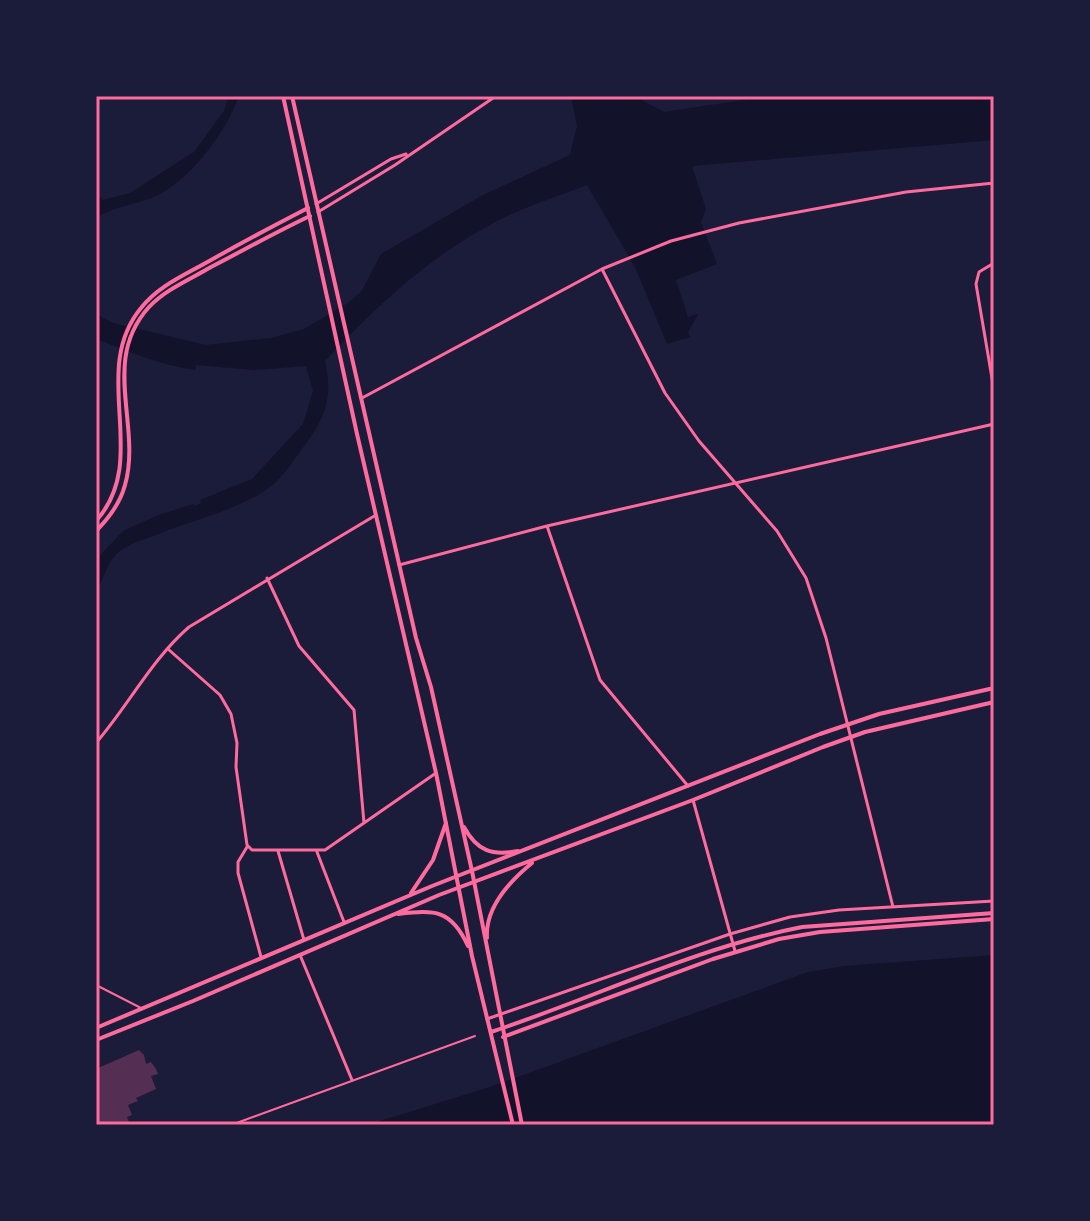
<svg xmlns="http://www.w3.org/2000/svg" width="1090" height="1221" viewBox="0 0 1090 1221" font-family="Spectral,serif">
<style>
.water{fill:#12122b}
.building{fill:#542f53}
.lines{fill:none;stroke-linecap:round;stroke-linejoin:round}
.pedestrian{stroke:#ff6b9d;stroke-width:2}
.tertiary{stroke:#ff6b9d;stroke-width:3}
.secondary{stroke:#ff6b9d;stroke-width:4}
.primary{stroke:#ff6b9d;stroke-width:4}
.neatline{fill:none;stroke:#ff6b9d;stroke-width:3}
</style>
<rect width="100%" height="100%" fill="#1b1b3a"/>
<path class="water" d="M229,96H239C226,132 191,179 156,196C137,204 115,207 96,217V198L101,197L102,200L130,193L194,152L224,111Z
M571,96H634L664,112L770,96H994V140L692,166L706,209L701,222L717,264L676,280L688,317L698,314L688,332L690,337L667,344L635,267L587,185C558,196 528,206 501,219C432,254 377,305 325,361C333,398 326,416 304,446C292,462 281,481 263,492C232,511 194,520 161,533C147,539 134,541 121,550C107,561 105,577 96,591V560L123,531L156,516L193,504L195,506L201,503L200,500L252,479L303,424L313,391L306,366L254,370L196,365L195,370C160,365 128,351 96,339V314L113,323L206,345L271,338L304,329L348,303L361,292L381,254L483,195L570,155L577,126Z
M994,955V1125H367L490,1087L808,972L844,966Z"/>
<path class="building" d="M139,1050L144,1055L146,1064L151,1062L156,1069L158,1074L151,1076L156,1089L136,1098L138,1101L128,1105L132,1115L127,1117L130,1125H96V1069Z"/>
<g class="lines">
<path class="pedestrian" d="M96,985L141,1008
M231,1125L475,1036"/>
<path class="tertiary" d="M316,204L391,159L406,154
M318,212L395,165L496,96
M994,263L979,272L976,284L994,390
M602,269L665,393L699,441L777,531L806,578L826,638L893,907
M362,398L602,269L671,241L739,223L906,192L994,183
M547,526L600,680L688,786
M399,565L547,526L994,424
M267,578L299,646L354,710L364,823
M168,649L220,695L231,714L237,743L236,767L247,845L252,850H325L436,773
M96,743C128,706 152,659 189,627L376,515
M693,800L735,951
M247,847L238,862V873L261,957
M278,851L304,940
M317,852L344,922
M300,955L352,1080
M487,1019L730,934L790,917L839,910L994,901"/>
<path class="secondary" d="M96,521C152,459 88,372 141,308C159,285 187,274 211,260C243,242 275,225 308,208
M96,531C109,518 120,504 125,485C142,425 100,361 149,307C166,289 191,279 211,267C244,250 276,232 310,216
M491,1032C594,998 695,948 802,927L994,913
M503,1037L713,959L779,939L820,932L994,919"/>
<path class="primary" d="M283,96L357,434L436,773L472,956L513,1125
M292,96L416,638L431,687L472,871L522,1125
M464,827C477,851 492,856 518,851
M411,893L433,860L446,823
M398,914C435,910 451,909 468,946
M487,938C485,907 510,881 532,863
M96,1028L432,886L820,734L879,714L994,688
M96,1040L193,1001L439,895L693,800L823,747L865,732L994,702"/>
</g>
<rect width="1090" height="1221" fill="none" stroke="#1b1b3a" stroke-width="196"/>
<rect x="98" y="98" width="894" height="1025" class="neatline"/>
</svg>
